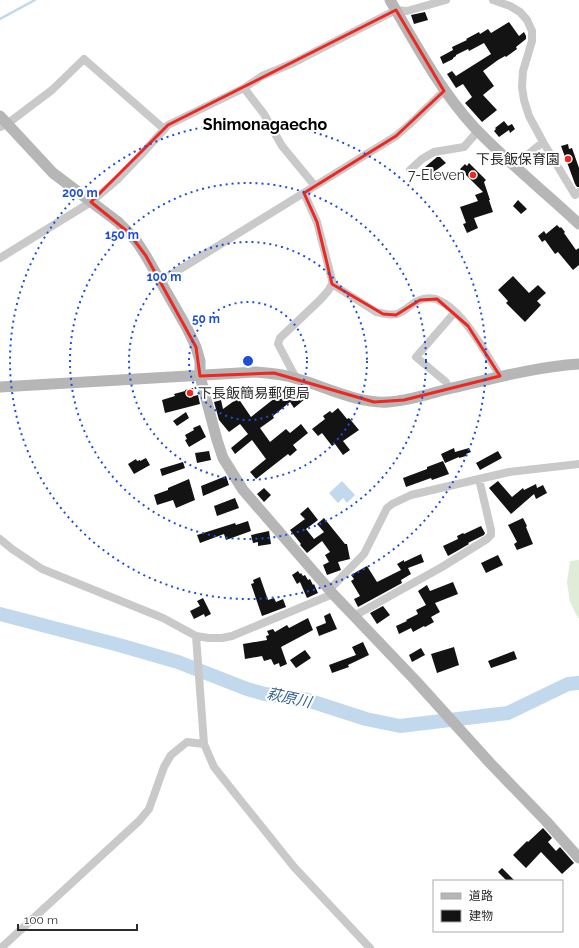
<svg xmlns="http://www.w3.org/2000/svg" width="579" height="948" viewBox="0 0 579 948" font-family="Raleway,'Noto Sans JP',sans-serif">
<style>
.green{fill:#e0ebd8}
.water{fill:#c2d8ed}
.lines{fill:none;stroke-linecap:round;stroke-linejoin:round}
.stream{stroke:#c2d8ed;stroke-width:2.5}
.river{stroke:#c2d8ed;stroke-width:14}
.building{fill:#131313}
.street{stroke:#c9c9c9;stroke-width:8}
.secondary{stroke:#b6b6b6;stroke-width:11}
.marked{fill:none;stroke:#f02721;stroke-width:3;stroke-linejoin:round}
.ring{fill:none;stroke:#1d4ed8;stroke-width:2;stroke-dasharray:2 4}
.poi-dot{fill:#f02721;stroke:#fff;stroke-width:1.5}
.labels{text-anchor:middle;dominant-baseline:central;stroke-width:4;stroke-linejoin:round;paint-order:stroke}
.poi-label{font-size:14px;fill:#2c2c2c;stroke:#fff;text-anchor:end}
.water-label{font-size:15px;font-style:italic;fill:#366592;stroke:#fff}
.quarter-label{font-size:16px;font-weight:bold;fill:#000;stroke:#fff}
.centre{fill:#1d4ed8;stroke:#fff;stroke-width:2}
.ring-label{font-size:12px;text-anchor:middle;font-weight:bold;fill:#1d4ed8;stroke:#fff;stroke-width:4;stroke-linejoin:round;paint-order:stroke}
</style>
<rect width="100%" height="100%" fill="#fff"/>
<path class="green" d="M579,560V618H578L570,602L567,582L570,561Z"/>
<path class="water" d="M342,481L355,495L347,503L343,498L338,503L329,493Z"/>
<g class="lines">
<path class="stream" d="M0,19L35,0"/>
<path class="river" d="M0,614L119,645L178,662L247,689L265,694L304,699L366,719L400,726L508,713L568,684L579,683"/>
</g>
<path class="building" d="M425,12L428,20L414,24L411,15Z
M509,22L519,36L524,32L526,36V39L516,47L517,49L506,57L505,56L498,60L483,71L494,86L483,95L497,110L482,122L465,103L472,97L463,84L456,88L447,74L452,71L456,76L491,54L484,43L469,51L468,49L456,55V56L453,58V59L443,64L440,57L453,50L452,47L467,40L466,39L479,32L480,34L488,29L491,33Z
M504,121L508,126L512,124L515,129L510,133L509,130L499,137L494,131L496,129L495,128Z
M568,144L569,149L572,148L579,168V187H577L575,184L561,146Z
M437,157H440L446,163L431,174L425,167Z
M469,163L486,180L484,182L490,200H489L493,212L474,218L478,228L467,233L463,224L466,223L460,207L478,201L475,195L483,192L460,169L465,164L467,166Z
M518,200L527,209L521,214L513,206Z
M557,225L560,228L561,227L565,232L564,233L576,250L579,248V265L573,270L558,252L555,254L545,240L542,242L538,236L544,231L546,234Z
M513,276L529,293L538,285L546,293L537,301L541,305L525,322L506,303L508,301L498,290Z
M193,388L194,396L198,395L200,404L165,413L162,400L175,396L174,394L185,391V390Z
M296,389L305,399L294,408L290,402L273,416L274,418L260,428L270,442L286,429L290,433L301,424L308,433L293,445L297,450L290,456L288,454L256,479L250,472L266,459L252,440L235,454L231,448L248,434L240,424L229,432L219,420L214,402L221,400L223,409L238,398L251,417L285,390Z
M338,408L347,419L349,418L359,430L343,441L350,450L343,455L335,444L332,446L322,433L318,436L312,429L325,419L323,416L330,411L332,413Z
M186,412L189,418L177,426L173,421Z
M200,425L206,437L189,447L185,440L187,439L185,435L194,430L193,428Z
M454,448L455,452L469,448L471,452L466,454V456L459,458V457L445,463L441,454Z
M209,451L211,460L197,463L195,453Z
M498,451L502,458L480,470L476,463Z
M146,458L150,465L134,474L128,464L136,459L137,461L140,460V461Z
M443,461L449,474L432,480L431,478L406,487L403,478L427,469V467Z
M183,462L185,468L162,476L160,469Z
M226,476L229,485L203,496L201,486Z
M189,479L195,500L176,508L173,500L157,505L154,495L168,490V488Z
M498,481L512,497L523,488L524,490L536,484L537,488L543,485L547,493L536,499L534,494L511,514L489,488Z
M264,488L271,495L264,502L257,494Z
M235,498L239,508L217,516L214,506Z
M308,507L318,520L306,529L314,539L324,532L317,524L324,518L345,544H347L350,559L338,562L341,570L327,575L323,565L329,562L325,555L330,552L322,541L307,553L300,545L301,544L290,530L305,519L300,514Z
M523,518L527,526L526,527L533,544L517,550L514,544L517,542L508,525Z
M248,521L251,531L226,540L224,534L200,543L197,535L235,523L236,525Z
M481,526L485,533L484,535L468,543L469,544L457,551L448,556L443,546L458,539L457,536L463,533L464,534Z
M269,531L271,544L258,546V542L253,543L251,535Z
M421,554L424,562L408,568L411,574L401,580L402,583L358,607L354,599L360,596L351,581L354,579L351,575L367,566L377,582L401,570L397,564L404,560V562Z
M498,555L503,565L486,573L481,563Z
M298,571L300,574L301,573L303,576L305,575L308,580L310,579L313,585L314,584L318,593L307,598L300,582L297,584L292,575Z
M260,577L268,600L274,598L276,602L283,599L286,607L262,616L251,584L254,583L253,580Z
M453,582L458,594L435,603L440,612L431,617L434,622L425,627L424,626L413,632L411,628L399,634L396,626L407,621L406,620L418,614L416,610L426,605L418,591L427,585L430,591Z
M203,598L211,614L205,617L204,614L194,619L190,611L200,606L197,601Z
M383,606L390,615L377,624L370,613Z
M330,613L337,629L319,636L316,627L326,623L324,616Z
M308,618L313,630L281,647L287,664L280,667L279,663L274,665L271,659L264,661L262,656L245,659L243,644L267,640L266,636L269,635L267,631L273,629L275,632L287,625L289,628Z
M363,642L369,655L348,665L349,667L332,673L329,665L356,655L352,647Z
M454,647L459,665L437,673L431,654Z
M421,648L425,655L412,662L409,655Z
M305,650L311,658L296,668L290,660Z
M514,651L517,659L491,668L488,661Z
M543,828L552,838L548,842L556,851L560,847L574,863L562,874L541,852L526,868L513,855L527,841L528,842Z
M502,868L515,881H507L498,872Z"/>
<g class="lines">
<path class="street" d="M493,0L510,6L520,12L527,20L532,31V41L523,71L522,87L524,100L529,116L543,142L575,195L579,192
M244,88L264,114L282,146L315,186
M0,127L7,124L52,90L84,59L164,129
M514,166L543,142
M410,170L422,159L434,152L464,147L478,131
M0,258L91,202L117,180L140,156L168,125L244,88L262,76L293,63L396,10L407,11L446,0
M161,281L396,136L411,123L444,91
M332,284L376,312C381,313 391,316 397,314C406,311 411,303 420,300C425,298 431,298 436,299C439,300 441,302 444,303C467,317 486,354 500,376
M296,378L278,344L280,338L320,300L328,291L332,284V280L317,222L304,193
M448,389L446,382L416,357L455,312
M0,539L12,549L42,569L163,618L196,636L209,638H222L232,636L333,594
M329,590L364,554L387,508L392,504L411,495L479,479L509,472L579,464
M354,616L442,567L487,539L491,535V530L479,479
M196,636L204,744L214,767L233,791L294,867L370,948
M1,948L139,821L149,809L164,767L171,755L187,742L204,744"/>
<path class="secondary" d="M390,0C415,43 440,90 474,127C507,162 544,191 579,224
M0,116L53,173L118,222L128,232L137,242L146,256L187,328L196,347L200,361V376L217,440L223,458L243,490L333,594L415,680L490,763L546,821L579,858
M0,387L256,372C270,373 284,374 298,379C326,387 359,404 388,402C408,401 428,394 448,389C491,379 534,367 579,364"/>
</g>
<path class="marked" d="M396,10L444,91L396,136L304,193L317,222L332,284L383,314L396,315L420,300L437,299L468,326L500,376L404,400L374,402L274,373L200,376L196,347L146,256L128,232L91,202L168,125Z"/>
<g class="ring">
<circle cx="248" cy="361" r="59"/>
<circle cx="248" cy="361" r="119"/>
<circle cx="248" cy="361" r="178"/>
<circle cx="248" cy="361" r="238"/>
</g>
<g class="poi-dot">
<circle cx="568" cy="159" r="4"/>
<circle cx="473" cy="175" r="4"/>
<circle cx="190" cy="393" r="4"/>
</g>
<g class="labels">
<g class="poi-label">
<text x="560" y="159">下長飯保育園</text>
<text x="465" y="175">7-Eleven</text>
<text x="198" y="393" text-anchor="start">下長飯簡易郵便局</text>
</g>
<g class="water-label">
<text transform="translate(289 698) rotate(12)">萩原川</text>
</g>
<g class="quarter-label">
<text x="265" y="124">Shimonagaecho</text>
</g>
</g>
<circle cx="248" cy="361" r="6" class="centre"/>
<g class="ring-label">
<text x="80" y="197">200 m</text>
<text x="122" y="239">150 m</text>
<text x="164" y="281">100 m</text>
<text x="206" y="323">50 m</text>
</g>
<rect x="433" y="880" width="130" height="52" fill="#ffffff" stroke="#ababab"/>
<rect x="441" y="893" width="20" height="6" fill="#b6b6b6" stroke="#ababab"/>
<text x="469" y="900" font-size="12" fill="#2c2c2c">道路</text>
<rect x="441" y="910" width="20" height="12" fill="#131313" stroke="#ababab"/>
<text x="469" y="920" font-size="12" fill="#2c2c2c">建物</text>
<path d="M18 924v6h119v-6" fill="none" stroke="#2c2c2c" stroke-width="2"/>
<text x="24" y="924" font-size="12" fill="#2c2c2c" stroke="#ffffff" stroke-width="3" paint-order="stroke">100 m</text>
</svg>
